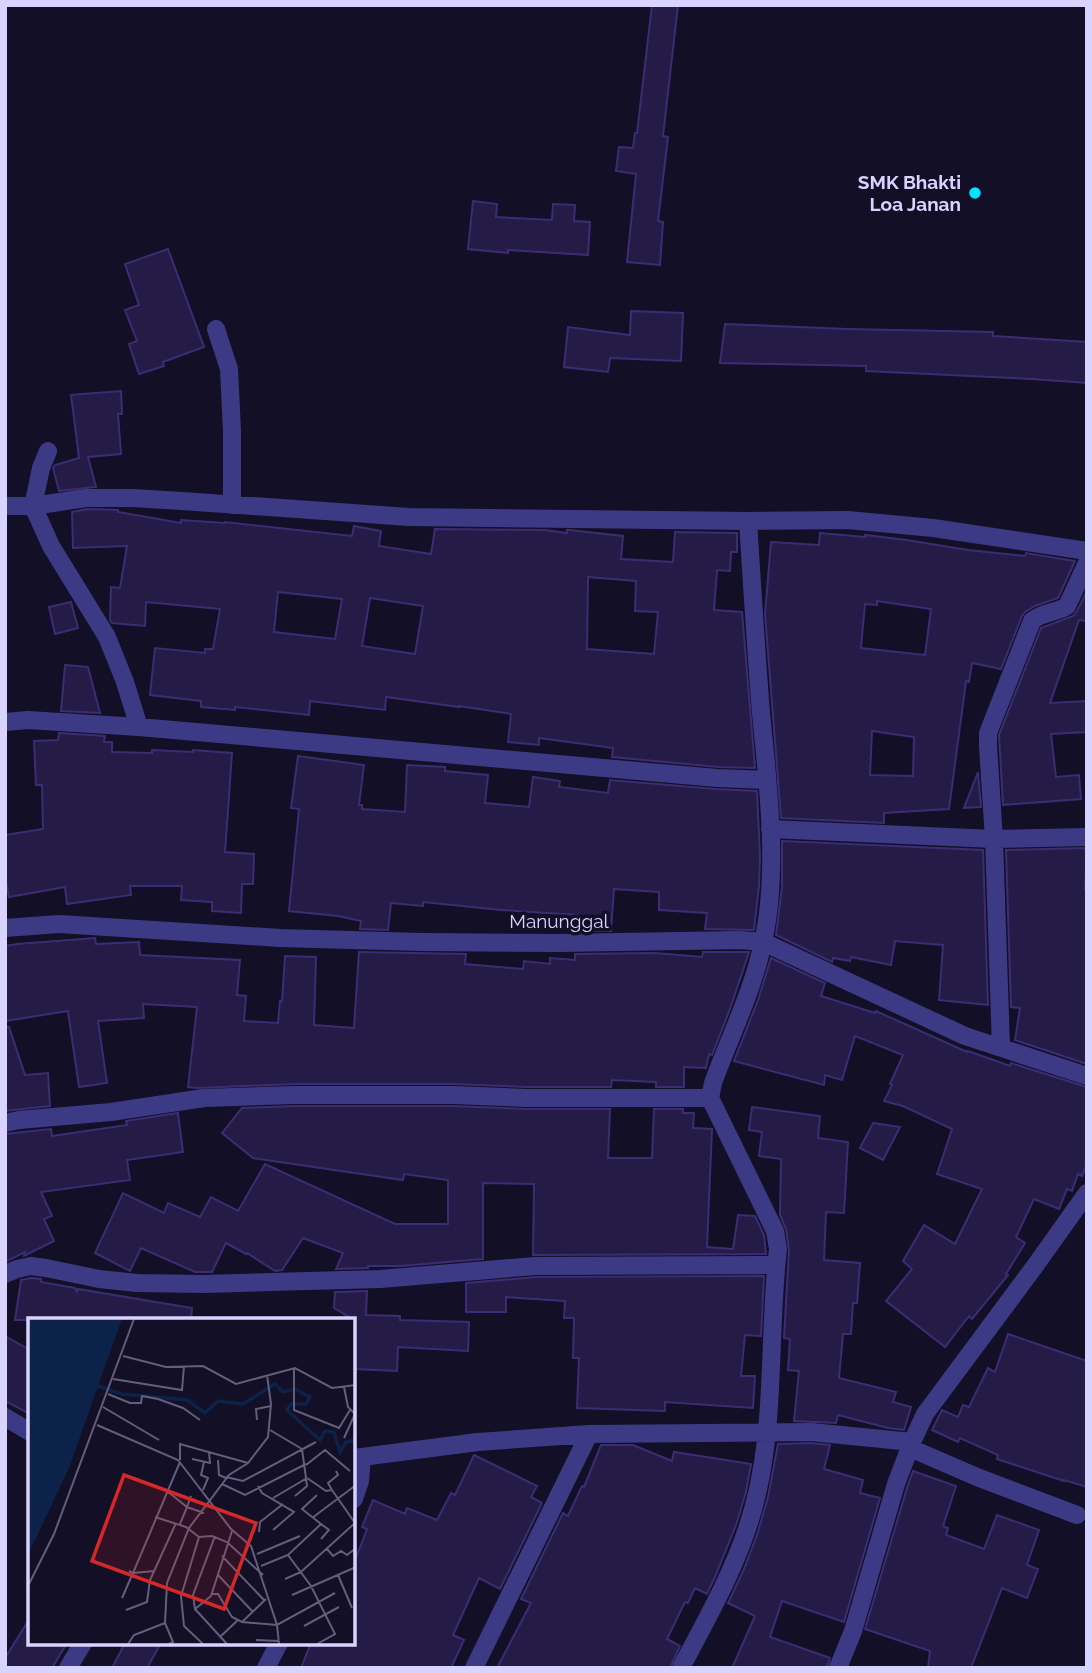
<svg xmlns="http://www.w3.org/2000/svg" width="1092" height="1673" viewBox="0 0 1092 1673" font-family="Raleway,sans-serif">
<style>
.building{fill:#241b47;stroke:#3b2d73;stroke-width:2;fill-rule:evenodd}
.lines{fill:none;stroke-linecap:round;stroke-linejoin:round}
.minor{stroke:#3d3a85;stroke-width:18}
.poi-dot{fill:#00e5ff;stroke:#130f26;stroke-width:2.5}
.labels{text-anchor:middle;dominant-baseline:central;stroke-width:7;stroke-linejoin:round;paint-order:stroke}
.poi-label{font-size:19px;font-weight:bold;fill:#d9d4ff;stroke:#130f26;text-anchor:end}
.street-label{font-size:19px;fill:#d9d4ff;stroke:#130f26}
.inset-river{fill:none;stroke:#0c2248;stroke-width:3.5}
.inset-road{fill:none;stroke:#625e7d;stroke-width:2}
.view{fill:#d62828;fill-opacity:0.15;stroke:#d62828;stroke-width:3.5}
.inset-edge{fill:none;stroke:#d9d4ff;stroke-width:3.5}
</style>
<rect width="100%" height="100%" fill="#130f26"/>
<path class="building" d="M652,5H678L663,136L668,137L658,221L663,222L660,265L627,262L636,174L616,171L619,147L633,148L635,133H637Z
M473,201L497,204L496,217L552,220L553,204L575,205L574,221L590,222L588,255L508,250V253L468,249Z
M168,249L204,347L163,362L164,366L139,374L129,344L137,341L125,310L139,305L125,264Z
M631,311L683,313L681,361L610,358L608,372L564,367L568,327L630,335Z
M725,324L847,329L993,332V336L1087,342V383L1032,379L866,371V366L720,363Z
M121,391L122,414H118L121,454L88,457L96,487L59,491L53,468L55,465L79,458L71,395Z
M87,509L118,510V512L181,523V520L225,523V522L352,536L354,526L381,531L379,546L431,554L435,529L545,530L567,533V530H569L623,536L621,559L673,562L675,532L737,533V552H731L730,571L717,570L714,610L742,612L755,768L718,767L612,757L613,748L539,738V745L508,742L511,714L459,706V707L386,697L385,710L310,701L309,715L235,707V710L201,707V701L150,695L155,648L205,653V649H213L220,609L146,602L145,626L112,623L110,620L111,587L120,588L127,546L73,548L72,512ZM588,577L636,581L635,611L658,612L654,654L587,649ZM278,592L342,599L335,639L274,632ZM370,598L423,606L415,654L362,646Z
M820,533L865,537V535L907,540L968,550L1025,556L1026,553L1075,561L1058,598L1035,606L1025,612L1022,616L1001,669L972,663L969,682L966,681L949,809L884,813V823L781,818L765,614L771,542L819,545ZM877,601L931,609L925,655L861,648L865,604L877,605ZM872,731L914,737L913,776L870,775Z
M1087,591V621L1079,620L1050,703L1087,701V732L1051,734L1056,777L1079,775L1081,799L1003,805L999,735L1041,628L1073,616L1077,611Z
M71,602L78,628L55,634L49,607Z
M65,665L88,667L100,713L61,711Z
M59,733L105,736L104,742H112V752L152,753V750L193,752V750L232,753L225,852L254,854L253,884H242L241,913L212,911V902L181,900L182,886H130L131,895L67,904L65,887L9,897L5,877V835L43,829L42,785H36L34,741L58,740Z
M298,756L364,765L359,805H362V809L405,812L407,765L445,767V771L488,775L485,803L529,807L533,777L560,781L559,787L608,793L610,780L716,789L757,791L760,857L759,886L754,930L705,929L707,913L659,910V892L614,889L611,931H577L578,915L501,910L423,902V906L391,903L388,930L360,929L361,921L338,916L289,911L299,809L291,808Z
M978,772L981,807L964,808Z
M782,841L983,850L988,1005L939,1000L943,945L895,941L891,965L851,957L850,961L833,958L832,962L776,935L782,887Z
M1087,848L1085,889H1087V1064L1015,1040L1020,1008L1011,1007L1006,850Z
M95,938L96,944L139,942L140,955L240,960L237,995L246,996L244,1021L278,1023L280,1001H282L285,956L316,957L314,1025L354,1028L359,952L466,954L465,964L523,969L524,961L550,964V958L575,960V954L655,953L702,957L703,952H749L730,1009L712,1055L709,1054L706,1068L684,1067V1087H656V1082L612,1080L611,1087H526L453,1084H295L197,1088L188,1087L197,1007L143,1004L144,1018L98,1021L107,1083L79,1087L68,1011L5,1021V946L17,944Z
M771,958L825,983L821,996L875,1013L876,1011L967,1052L968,1051L1010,1066L1011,1063L1087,1087V1163L1082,1176L1078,1174L1072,1191L1067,1189L1059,1209L1034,1199L1016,1237L1025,1243L1006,1274L1008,1275L972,1319L969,1316L945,1347L886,1301L912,1269L903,1261L924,1225L955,1244L982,1189L937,1174L952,1129L903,1106L884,1101L892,1085L890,1084L903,1055L855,1036L842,1080L825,1075L824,1085L734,1061L758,1000Z
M5,1027H9L25,1075L48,1073L50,1106L5,1111Z
M295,1106H453L526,1109H610L608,1158H652L654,1109H683V1113H694L693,1128L712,1129L707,1247L733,1249L738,1215L755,1216L764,1235L766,1254L533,1255L534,1184L483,1183V1259L401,1266H368V1268L336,1269L343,1253L303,1238L282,1270L275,1271L247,1253L246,1254L226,1243L212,1272H195L141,1248L130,1271L95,1253L123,1193L164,1213L168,1203L200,1217L211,1197L238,1211L265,1164L395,1224H448V1180L404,1174L403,1180L253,1158L222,1133L242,1108Z
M752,1107L820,1116L818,1138L848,1142L844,1213L826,1212L824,1260L860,1263L857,1303H853L851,1334H843L839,1378L896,1392L893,1402L911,1407L904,1430L888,1428L838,1415L836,1423L794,1421L799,1371L788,1370L790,1339L784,1338L789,1250L786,1229L780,1215L781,1159L759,1156L762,1132L749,1130Z
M178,1113L183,1152L127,1160L130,1180L41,1192L52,1216L44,1219L54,1241L24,1256L25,1252L5,1262V1134L51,1129L52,1136L127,1125L126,1121Z
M873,1123L900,1127L883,1160L860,1148Z
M764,1276L761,1336L745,1335L741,1376H755L753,1408L665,1402V1411L577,1408L579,1358H573L574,1318H564L565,1301L506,1297V1312H466V1283L536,1277Z
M31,1278L41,1279V1282L75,1288L77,1292L78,1289L192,1308L191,1320H15L21,1280Z
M367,1291L366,1315L400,1316V1320L469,1322L468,1351L398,1347L397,1371L354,1369V1320L334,1308L335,1292Z
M1008,1334L1087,1361V1487L1064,1480V1481L997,1459L998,1455L960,1438L958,1442L932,1430L942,1410L958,1417L963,1405L969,1407L988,1368L995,1372Z
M5,1336L30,1350V1414L5,1401Z
M810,1443L830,1445L824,1469L863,1480L860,1493L880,1498L844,1622L782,1601L770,1637L830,1658L827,1668H732L755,1616L728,1603L744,1569L758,1532L768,1497L778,1444Z
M601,1445H633L672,1461L674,1452L751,1464L746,1492L736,1525L715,1577L707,1594L695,1588L688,1603L685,1602L667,1639L680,1646L670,1668H497L531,1603L521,1599L563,1513L568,1516L582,1486L584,1487Z
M474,1455L537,1486L531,1497L542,1503L500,1589L479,1578L453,1635L464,1640L451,1668H301L311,1643H354V1563L367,1529L362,1527L373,1500L405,1514L407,1508L437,1520L451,1493L455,1495Z
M913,1471L956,1486L943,1526L948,1528L946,1535L984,1549L997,1515L1039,1530L1027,1565L1038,1569L1027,1598L1002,1588L971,1668H928L930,1651L865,1629L907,1488Z
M30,1618V1643H67L52,1668H5V1658Z
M125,1643H161L147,1668H112Z"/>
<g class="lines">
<path class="minor" d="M216,329L229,369L232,431V505
M5,506H33L41,468L48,451
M1087,563L1067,606C1056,613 1042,612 1032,621L988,733V746L994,839L1087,837
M5,722L28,720L139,727L717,778L767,780
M139,727L125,682L107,637L51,546L33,506L86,498H132L182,501L409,517L748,521L848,520L933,528L1087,551
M770,829L994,839L1001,1047
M5,928L59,924L280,938L422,942L559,943L740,940L763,942L965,1036L1087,1076
M5,1123L19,1120L111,1112L204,1098L295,1095H453L526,1098H710
M5,1274L17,1269L31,1266L46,1268L99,1279L137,1283L205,1284L380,1279L535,1266L776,1265
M5,1417L30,1432
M910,1448L977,1477L1077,1515
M354,1458L478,1442L589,1434L811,1432L912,1442
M354,1499L360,1481L362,1457
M68,1668L83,1643
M266,1668L279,1643
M474,1668L589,1434
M681,1668C705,1622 731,1577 747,1529C778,1439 767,1342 778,1249L775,1231L710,1098L713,1083C730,1036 753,991 763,942C779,871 768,785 761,713C756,649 752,585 748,521
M838,1668L853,1631L896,1484L912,1442L925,1414L1035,1266L1087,1193"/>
</g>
<circle class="poi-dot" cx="975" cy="193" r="7"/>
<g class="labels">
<g class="poi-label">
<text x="961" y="182">SMK Bhakti<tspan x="961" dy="22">Loa Janan</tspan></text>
</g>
<g class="street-label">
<text x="559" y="921">Manunggal</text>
</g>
</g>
<g transform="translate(28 1318)">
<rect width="327" height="327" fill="#130f26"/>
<path d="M0,1H94L41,150L0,237Z" fill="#0c2248"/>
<path class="inset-river" d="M67,67L94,76L159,82L177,95L190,83L215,86L247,66L255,74L267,71L282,79L278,86H263L259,92L292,122L297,113L306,114L312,134L318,124L328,122"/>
<path class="inset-road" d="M95,38L138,49L175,48L208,66L267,50L304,70L328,67M266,50V92L311,110L322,92M85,61L154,72L156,48M80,76L102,85H113L114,78L130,81L155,90L172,102M75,89L131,122M229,102L228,91L243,88M69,107L150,142L203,211L223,228L249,307L251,326M242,112L274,131L278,160M316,120L327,96L320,89L316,69M164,141L182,145L181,134M152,142V126L220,145M190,142L191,157L198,160M278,147L297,132L322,153M198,159L215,163L288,124M279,160L298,173L304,172L327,205M194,166L217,177L278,146M230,168L234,175L266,194L245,212M175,172L180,160L173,157L176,144M304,172L300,165L310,157L308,153M139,173L159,189L163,178M289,177L274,191L293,206M267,178L279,168L278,161M245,180L279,160M127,199L158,209L171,219L184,218L199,224L235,257M284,200L328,167M152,206L159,189L176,195M231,214L232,204L255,186M187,218L165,277L167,291L183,278L204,213M171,219L153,278L156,308L175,326M299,231L305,238L313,233L319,237L328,230M229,236L272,218M260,237L283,268L307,316L289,326M194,238L237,283M233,248L260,237L293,206L301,212L293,221M126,253L105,255L152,144M190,257L225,294M310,257L324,290M257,261L273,254L328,204M0,268L26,216L106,1M184,276H190L204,299L214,304L249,307L307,275M264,277L328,249M94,280L105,255L101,253M167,291L199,326M98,292L119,284L122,262L148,205M214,304L238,281M276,308L311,289M192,319L210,302M228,322L250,323M100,326L106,317L137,305M141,326L145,324L137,305L139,265L161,210L201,157L220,145L240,119L243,86L239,57"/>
<path class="view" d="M96,157L228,205L196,291L64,243Z"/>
<rect width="327" height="327" class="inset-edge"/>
</g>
<rect width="1092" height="1673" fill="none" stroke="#d9d4ff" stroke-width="14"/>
</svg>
